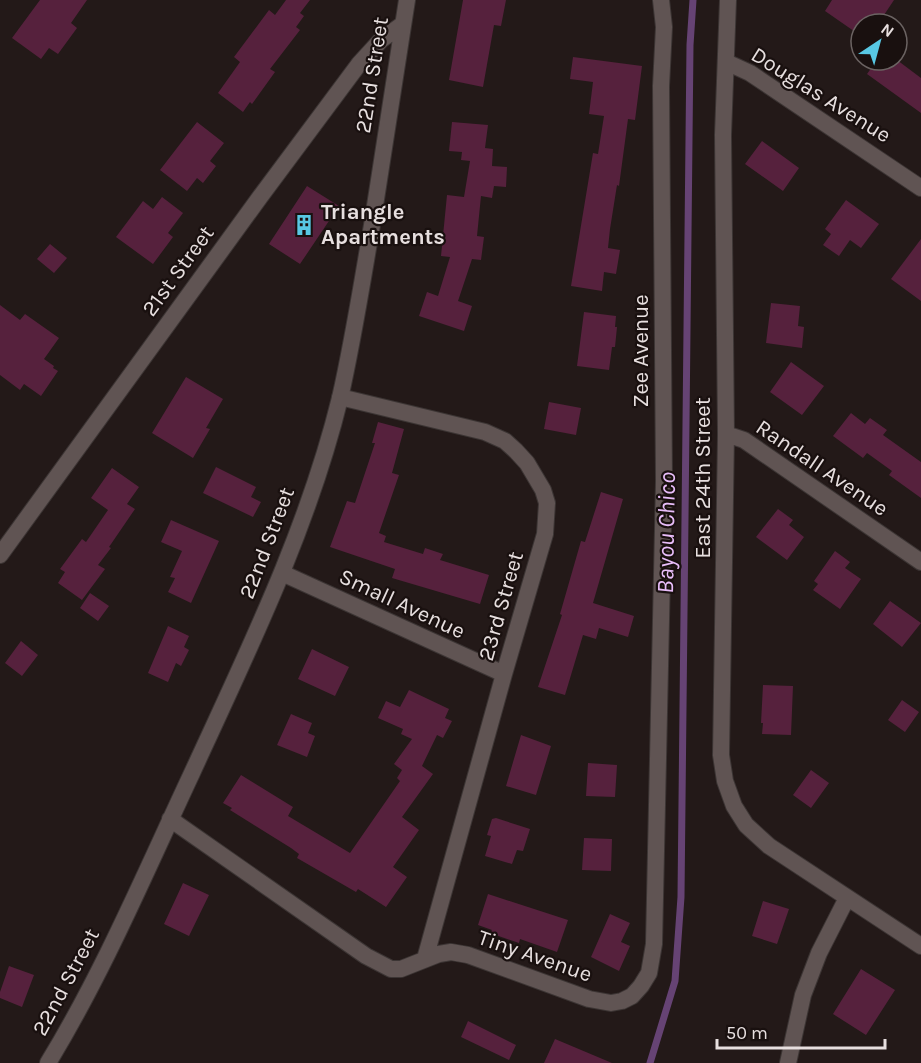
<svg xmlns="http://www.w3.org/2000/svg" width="921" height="1063" viewBox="0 0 921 1063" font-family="Karla,sans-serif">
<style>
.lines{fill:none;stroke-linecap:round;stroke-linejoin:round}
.stream{stroke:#664374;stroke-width:7}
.building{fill:#56213d}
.minor-casing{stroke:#3c3534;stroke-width:18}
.minor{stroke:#605453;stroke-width:16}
.labels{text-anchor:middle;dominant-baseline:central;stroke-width:4.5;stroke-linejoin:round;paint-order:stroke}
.street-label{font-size:22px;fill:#e7dfdf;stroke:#19100f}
.poi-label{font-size:22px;font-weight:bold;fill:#e7dfdf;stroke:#19100f;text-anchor:start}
.water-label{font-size:24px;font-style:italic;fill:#e8bdf9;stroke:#19100f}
</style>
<rect width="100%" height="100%" fill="#231918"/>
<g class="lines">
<path class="stream" d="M650,1063L675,981L681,897L690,45L693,0"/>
</g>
<path class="building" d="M40,0H87L71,23L77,28L58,54L49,48L41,59L12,38Z
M286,0H310L300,13L304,16L296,27L300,30L270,69L275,72L252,104L250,102L243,112L218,93L240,62L234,57L269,10L275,15Z
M463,0H506L501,26L494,25L483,87L449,80Z
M832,0H894L878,24H861V36L825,11Z
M573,57L642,66L635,120L628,119L619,186L617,185L610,229L608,248L620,250L616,274L604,272L602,291L571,286L593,153L598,154L604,116L589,114L593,82L570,79Z
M877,60H897L921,78V113L867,74Z
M197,122L224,143L210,161L216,166L203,183L197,178L187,191L160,170Z
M452,122L488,125L485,148L493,149L492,166L507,167L506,187L494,186L492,198L481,196L477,236L484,237L481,260L472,259L458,301L472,306L464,331L419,316L427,292L438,296L450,257L441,256L447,195L464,197L470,161L461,160L462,152L449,151Z
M762,141L799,168L783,191L745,164Z
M307,186L339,206L300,264L269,244Z
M162,197L183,213L168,233L173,237L153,264L116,237L143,201L153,209Z
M846,200L879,224L861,248L850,240L839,256L823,245L831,234L825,229Z
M921,239V301L891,279Z
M50,244L67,258L54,273L37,259Z
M771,303L800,306L798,326L804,327L802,348L766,343Z
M0,305L20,320L25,314L59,338L44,359L54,366L53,368L58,371L41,396L24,384L20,390L0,375Z
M584,312L616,316L615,327H617L615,347H612L609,370L577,366Z
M791,362L824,386L802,415L770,392Z
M186,377L223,399L206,428L210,429L193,458L152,433Z
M549,402L581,408L576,435L544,429Z
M851,413L865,424L870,418L887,430L883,435L921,462V498L889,475L892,471L867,453L863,458L833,436Z
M378,422L404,429L392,473L399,475L379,533L386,536L384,542L423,554L425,548L443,554L440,560L489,575L480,604L392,578L395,569L330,547L347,501L355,503L375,443H372Z
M216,467L256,487L251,497L261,502L253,517L203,493Z
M112,468L139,487L127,504L135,509L109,547L111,548L98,565L105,569L82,600L58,583L65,572L60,569L82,539L86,542L108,510L91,498Z
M601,492L623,499L593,603L634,616L628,637L599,628L596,639L583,635L565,695L538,687L562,615L560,614L581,541L585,542Z
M778,509L793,520L789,525L804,537L787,560L756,537Z
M171,520L219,541L191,603L168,592L175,578L170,577L182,551L161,542Z
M835,551L850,562L845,568L861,579L840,609L813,590L818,584L814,581Z
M90,593L109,606L98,621L80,608Z
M890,601L921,623L902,647L873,624Z
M168,626L189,636L184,647L189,650L181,666L176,663L168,682L148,673Z
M21,641L38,655L22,676L5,663Z
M312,649L349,667L335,696L298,679Z
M763,685L793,686L791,735L762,734L763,723H761Z
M409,690L449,709L445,718L452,721L443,738L437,735L422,766L433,774L402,817L419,830L393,867L407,877L386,907L358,889L356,892L297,858L299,854L291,848L230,810L232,808L223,803L241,775L293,807L288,816L350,853L400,781L397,778L402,770L394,764L412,739L401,734L403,729L378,718L386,701L400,707Z
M902,700L919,712L905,732L888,720Z
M291,714L312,723L308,733L315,736L307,757L277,745Z
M521,735L551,746L536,795L506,786Z
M588,763L617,765L615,797L586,796Z
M811,770L829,783L811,808L793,795Z
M496,818L530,829L523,851L517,850L512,864L485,856L491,836L487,835L492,819Z
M584,838L612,839L611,871L582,870Z
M183,883L209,895L189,936L164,924Z
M488,894L568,920L557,952L520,939L519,943L490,933L492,930L478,925Z
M763,901L789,909L777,944L752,936Z
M610,914L630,923L621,942L630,946L619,971L591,957Z
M9,966L34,975L22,1007L0,998V992Z
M861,969L895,990L866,1035L833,1014Z
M468,1021L516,1045L509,1060L461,1037Z
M555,1039L612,1063H544Z"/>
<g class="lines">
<defs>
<path id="minor" d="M728,0L723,135L726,434L721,755L725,781L734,806L746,825L769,846L921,946
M726,62L750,73L921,188
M340,397L485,432L505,441L516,451L527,463L543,490L547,503L545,534L504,674L425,959
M726,434L744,440L921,562
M0,555L260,197L359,64L381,40L403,24
M282,573L504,674
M170,819L366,956L391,969H401L439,954L451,952L468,955L589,999L611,1003L622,1001L632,996L641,986L649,973L654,944L664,481L661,86L664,27L661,0
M48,1063C104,971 146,871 192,773C248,651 308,529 340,398C353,341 362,283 372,225C384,150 396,75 407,0
M788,1063L803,995L819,953L847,898"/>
</defs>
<use href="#minor" class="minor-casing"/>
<use href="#minor" class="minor"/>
</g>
<defs>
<symbol id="building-bare" viewBox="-9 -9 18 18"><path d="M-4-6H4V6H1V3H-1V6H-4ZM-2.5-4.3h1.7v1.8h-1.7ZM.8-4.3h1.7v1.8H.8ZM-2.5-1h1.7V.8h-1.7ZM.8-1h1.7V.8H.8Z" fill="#58c8e4" stroke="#19100f" stroke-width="2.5" paint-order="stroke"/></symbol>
</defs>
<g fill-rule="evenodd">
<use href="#building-bare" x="289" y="210" width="30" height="30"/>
</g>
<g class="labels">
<g class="street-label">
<text transform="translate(372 75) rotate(-81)">22nd Street</text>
<text transform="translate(821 95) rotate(32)">Douglas Avenue</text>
<text transform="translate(178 271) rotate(-54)">21st Street</text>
<text transform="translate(641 351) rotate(-90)">Zee Avenue</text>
<text transform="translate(822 468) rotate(34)">Randall Avenue</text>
<text transform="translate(703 478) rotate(-90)">East 24th Street</text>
<text transform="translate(267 543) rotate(-69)">22nd Street</text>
<text transform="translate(402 604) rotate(25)">Small Avenue</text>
<text transform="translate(501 606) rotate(-74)">23rd Street</text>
<text transform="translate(535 956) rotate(19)">Tiny Avenue</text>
<text transform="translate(66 982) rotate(-62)">22nd Street</text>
</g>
<g class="poi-label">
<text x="321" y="212">Triangle<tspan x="321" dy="25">Apartments</tspan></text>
</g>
<g class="water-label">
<text transform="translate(666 533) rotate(-89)">Bayou Chico</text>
</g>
</g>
<g transform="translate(879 42) rotate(36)"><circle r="28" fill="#19100f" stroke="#6b6362" stroke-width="1.5"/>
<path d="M0-4.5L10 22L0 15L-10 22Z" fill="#58c8e4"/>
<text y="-9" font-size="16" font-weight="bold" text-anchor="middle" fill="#e7dfdf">N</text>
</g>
<path d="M717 1039v9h168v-9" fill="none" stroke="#e7dfdf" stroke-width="3"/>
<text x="726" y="1039" font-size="18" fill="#e7dfdf" stroke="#19100f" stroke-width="4.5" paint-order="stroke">50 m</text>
</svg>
